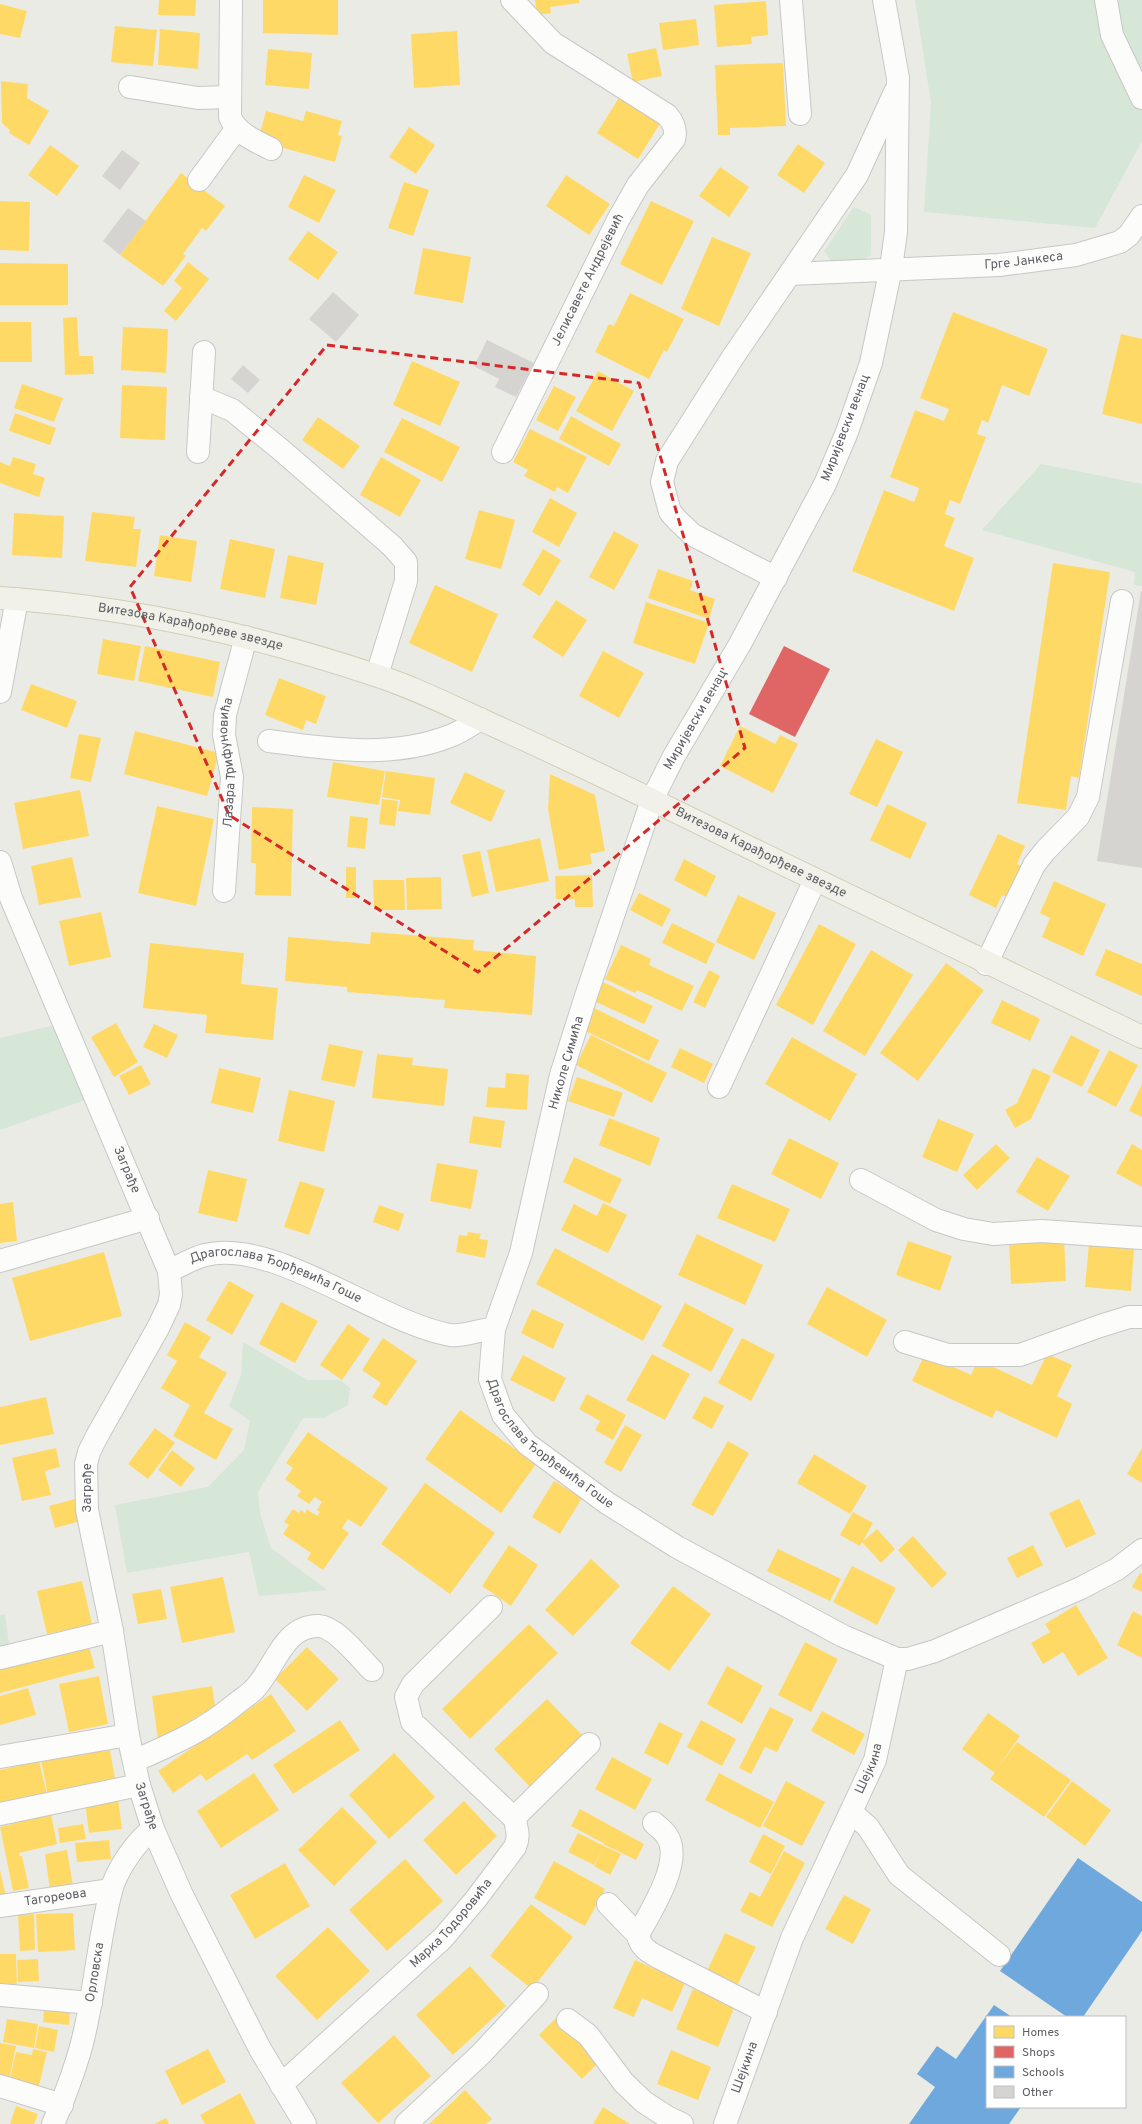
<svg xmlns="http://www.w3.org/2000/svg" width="1142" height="2124" viewBox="0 0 1142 2124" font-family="Overpass,sans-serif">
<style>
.green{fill:#d6e6d7}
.homes{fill:#ffd966}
.shops{fill:#e06666}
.schools{fill:#6fa8dc}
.building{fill:#d5d4d1}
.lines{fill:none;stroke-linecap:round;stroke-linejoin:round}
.minor-casing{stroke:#c7c7c7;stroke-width:24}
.major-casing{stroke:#d0ceb7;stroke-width:24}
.minor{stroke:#fcfcfb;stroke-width:22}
.major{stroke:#f1f1e9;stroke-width:22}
.marked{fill:none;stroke:#d62828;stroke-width:3;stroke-dasharray:8 5;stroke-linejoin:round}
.labels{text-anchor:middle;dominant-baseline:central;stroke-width:4;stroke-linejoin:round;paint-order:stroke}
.street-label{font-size:13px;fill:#5c5e63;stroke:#fff}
</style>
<rect width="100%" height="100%" fill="#ebebe6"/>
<path class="green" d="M915,0H1142V141L1095,228L924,212L931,103Z
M854,207L871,215V255L861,261H831L824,251Z
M1041,464L1142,484V586L1134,585L1135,572L982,530Z
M64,1023L96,1096L0,1130V1038Z
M243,1342L307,1380H340L350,1388L348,1405L323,1418H303L258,1492L260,1513L271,1548L327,1590L259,1596L249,1552L127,1573L115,1505L208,1487L244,1450L250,1421L229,1406L241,1375Z
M5,1614L9,1644L0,1647V1615Z"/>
<path class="homes" d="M159,0H196L195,16L158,15Z
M263,0H338V35L263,33Z
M535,0H579V3L550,7L551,13L537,15Z
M766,1L768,35L751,37L752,44L717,47L714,5Z
M0,4L27,11L20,38L0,34Z
M696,19L699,45L663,50L659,23Z
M115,26L157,30L153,66L111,62Z
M160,29L200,33L198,69L158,65Z
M457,31L460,85L414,88L411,34Z
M656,48L662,76L633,82L627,54Z
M268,49L312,53L309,89L265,85Z
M783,63L786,126L730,128V135H718L715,65Z
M1,81L28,84L27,98L49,111L29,145L9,133L10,130L2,123Z
M620,96L661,122L638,159L597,133Z
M266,111L303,121L306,111L342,121L338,135L342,136L335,162L258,141Z
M409,127L435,145L416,174L389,157Z
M798,144L825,163L804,193L777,175Z
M50,145L79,166L57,196L28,175Z
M720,167L749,187L729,217L699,196Z
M181,173L225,206L206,231L202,228L183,254L186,256L163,286L120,255Z
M304,175L336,190L319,223L288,207Z
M566,175L610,204L589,235L546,206Z
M404,182L429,190L413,236L388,228Z
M0,201L30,202L29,251L0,250Z
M651,201L694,221L662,285L620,264Z
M308,231L338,252L318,280L288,259Z
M712,237L751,253L719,326L681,309Z
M423,248L471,257L463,303L414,294Z
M188,262L209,279L176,321L164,311L182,288L174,281Z
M0,263L68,264V305H0Z
M630,293L684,319L667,352L664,350L649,379L595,352L609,324L614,326Z
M953,312L1048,349L1029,396L1002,385L988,423L982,420L977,434L986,437L960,504L950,500L945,514L955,518L944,546L974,558L954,611L852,571L884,490L914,502L917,495L919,488L890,477L915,410L944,421L949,409L920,398Z
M77,317L79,356H93L94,374L65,375L63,318Z
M0,322H31L32,362H0Z
M123,327L168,329L166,373L121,370Z
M1121,334L1142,339V424L1102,414Z
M412,361L460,382L440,426L393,405Z
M598,371L634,391L612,431L576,411Z
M22,384L63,398L54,422L14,408Z
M122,385L167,387L165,440L120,438Z
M554,386L576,397L558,431L536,420Z
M15,413L56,428L50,445L9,431Z
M571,416L621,444L609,466L559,439Z
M318,417L360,446L343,469L302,440Z
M402,418L460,447L442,482L384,452Z
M530,429L587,457L568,493L557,487L555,492L524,476L528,470L513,462Z
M13,457L36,464L33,474L45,478L39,497L0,483V462L10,466Z
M381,457L421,480L400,517L360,495Z
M550,498L577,513L559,547L532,532Z
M479,510L515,520L501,569L465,559Z
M92,512L135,517L133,529H141L136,567L85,561Z
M14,513L64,516L62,558L12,555Z
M614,531L639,545L614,590L589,577Z
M160,535L197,541L191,582L154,576Z
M230,539L275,549L265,598L220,589Z
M543,549L561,560L540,596L522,585Z
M288,555L324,563L316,605L280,598Z
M1053,563L1110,572L1079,778L1071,776L1066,810L1017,803Z
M658,569L693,581L690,590L715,599L709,619L648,598Z
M435,585L498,614L472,672L409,643Z
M556,600L587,620L563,657L532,637Z
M646,602L709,623L695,664L633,643Z
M103,639L141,646L134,681L97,674Z
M145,646L220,662L213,697L138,681Z
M603,651L644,673L619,718L579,696Z
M279,678L326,696L316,724L306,720L303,730L265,715Z
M31,684L77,701L67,728L21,710Z
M740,726L775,744L780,735L798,744L773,793L720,766Z
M135,731L219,753L207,796L124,774Z
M79,734L101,738L91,782L70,778Z
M876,739L903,752L877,807L849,794Z
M333,762L385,771L379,805L327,797Z
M386,771L435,778L430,815L398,811L400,800L382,797Z
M465,772L505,791L491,822L450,803Z
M550,774L595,795L605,851L590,854L592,864L559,870L548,809Z
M80,790L89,836L23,849L14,803Z
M382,799L398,801L395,826L379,824Z
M887,804L927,823L910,859L870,840Z
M157,806L214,819L196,906L138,893Z
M252,807L293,809L291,896L255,895L256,863H251Z
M350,816L368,818L365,849L347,847Z
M998,834L1025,846L1017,864L1025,867L1010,898L1002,895L996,908L969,895Z
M540,838L549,881L496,892L487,850Z
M480,851L489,893L472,897L462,855Z
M72,857L81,897L39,905L31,866Z
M684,859L716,876L706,897L674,880Z
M346,867H356V898H346Z
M592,875L593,907H575V899H556L555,876Z
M441,877L442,909L407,910L406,878Z
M373,880H404L405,910H374Z
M1054,881L1106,904L1083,956L1042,937L1050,918L1040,913Z
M639,893L671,909L662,927L630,910Z
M738,895L776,913L754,960L716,942Z
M101,912L111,957L69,966L59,921Z
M672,923L715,944L706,964L662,943Z
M819,924L856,944L813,1025L776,1005Z
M371,932L474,940L473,950L536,956L532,1015L444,1008L445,1000L347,992V987L285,981L288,937L370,944Z
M150,943L244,953L241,984L278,988L273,1040L205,1033L207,1015L143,1008Z
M621,945L651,959L649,965L694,986L682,1011L637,990L635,993L605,979Z
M1106,949L1142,964V996L1095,975Z
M871,950L913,975L865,1056L823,1031Z
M946,963L984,990L918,1081L880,1053Z
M709,970L720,976L705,1008L693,1002Z
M603,982L653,1006L644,1024L594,1001Z
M1002,1000L1040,1019L1030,1041L991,1023Z
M594,1008L659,1040L649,1061L583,1030Z
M116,1023L138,1062L114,1077L91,1037Z
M154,1024L178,1035L167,1058L143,1047Z
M591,1035L667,1073L652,1103L576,1065Z
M1071,1035L1100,1050L1082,1087L1052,1072Z
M792,1037L857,1074L830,1121L765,1084Z
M329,1044L363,1051L355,1087L321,1080Z
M680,1048L713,1064L704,1083L671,1067Z
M1109,1050L1138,1065L1116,1107L1087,1092Z
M377,1054L413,1058L412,1065L448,1069L444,1106L372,1098Z
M141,1065L151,1084L129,1095L119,1076Z
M219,1068L261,1078L253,1113L211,1103Z
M1033,1068L1051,1076L1031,1119L1015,1128L1005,1110L1017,1103Z
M506,1073L529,1075L527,1110L486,1107L488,1087L505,1088Z
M577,1077L623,1093L614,1117L568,1101Z
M1142,1084V1117L1129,1111Z
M289,1090L335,1101L324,1152L278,1141Z
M473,1116L505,1121L501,1148L469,1143Z
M609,1118L660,1138L650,1166L599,1145Z
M938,1119L974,1134L957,1172L922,1157Z
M789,1138L839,1163L821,1199L771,1174Z
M996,1144L1010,1158L977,1190L963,1175Z
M1132,1144L1142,1150V1187L1116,1173Z
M574,1157L622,1179L610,1204L563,1182Z
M1037,1157L1070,1176L1048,1211L1016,1192Z
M437,1163L478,1170L471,1209L430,1201Z
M208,1170L247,1179L237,1222L198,1213Z
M300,1181L325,1189L309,1235L284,1227Z
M732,1184L790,1209L775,1242L717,1218Z
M13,1202L17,1241L0,1243V1204Z
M603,1203L627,1215L608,1253L561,1230L574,1204L597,1216Z
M379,1205L404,1214L399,1231L373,1222Z
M468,1232L481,1234L479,1239L488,1240L485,1258L456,1252L459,1235L467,1236Z
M697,1234L763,1265L745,1305L678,1275Z
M1064,1238L1066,1281L1011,1284L1009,1241Z
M908,1241L952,1256L940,1291L896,1275Z
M1089,1243L1134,1247L1131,1291L1085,1287Z
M555,1248L662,1306L643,1341L536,1284Z
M104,1252L122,1316L30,1341L12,1278Z
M229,1281L254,1295L232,1335L206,1320Z
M827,1287L887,1320L867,1357L807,1324Z
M281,1302L318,1321L295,1363L259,1344Z
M685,1303L734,1329L711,1372L662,1346Z
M532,1309L564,1324L553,1349L521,1333Z
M185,1322L211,1337L199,1357L227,1373L204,1413L233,1429L216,1460L173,1436L190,1405L161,1388L177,1361L167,1355Z
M348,1324L370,1339L342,1380L320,1365Z
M383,1338L417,1361L386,1406L372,1397L381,1383L362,1370Z
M742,1338L775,1355L751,1401L718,1383Z
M652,1354L690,1374L665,1420L626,1400Z
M925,1354L971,1375L978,1360L1032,1385L1047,1354L1072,1365L1057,1396L1072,1404L1057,1438L996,1410L992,1418L912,1381Z
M523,1355L566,1378L554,1402L510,1380Z
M587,1394L626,1415L613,1440L595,1430L600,1421L579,1409Z
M704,1396L724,1406L712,1429L692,1418Z
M46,1397L54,1434L0,1445V1407Z
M460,1410L536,1464L501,1513L425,1459Z
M625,1425L642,1435L621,1472L604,1463Z
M155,1428L175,1443L148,1479L128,1464Z
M308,1432L388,1488L361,1527L348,1519L342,1528L349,1533L323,1570L307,1559L311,1553L283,1534L289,1525L284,1522L293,1509L299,1513L301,1510L305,1513L307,1509L317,1516L320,1512L317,1510L322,1502L315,1497L309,1504L297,1496L301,1491L285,1479L293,1468L286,1463Z
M728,1441L749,1453L713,1516L691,1505Z
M56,1448L60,1467L45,1471L51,1495L22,1501L12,1458Z
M1142,1448V1483L1127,1474Z
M172,1450L195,1468L181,1487L158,1470Z
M814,1454L867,1486L850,1514L797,1483Z
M554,1481L582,1498L560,1534L532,1517Z
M425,1483L495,1533L450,1594L381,1544Z
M75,1499L81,1521L55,1528L49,1506Z
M1079,1499L1096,1534L1066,1548L1049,1513Z
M853,1512L873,1523L860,1546L840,1535Z
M877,1529L895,1549L881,1563L862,1542Z
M913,1536L947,1574L932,1588L898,1550Z
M509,1545L538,1565L511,1606L482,1586Z
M1033,1545L1043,1565L1017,1578L1007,1558Z
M778,1549L841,1579L830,1601L767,1571Z
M591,1559L620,1586L573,1636L545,1610Z
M852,1566L896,1588L877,1625L833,1602Z
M1140,1573L1142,1574V1592L1132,1587Z
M223,1577L235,1632L182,1643L170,1587Z
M82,1581L92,1624L47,1634L37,1591Z
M673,1586L711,1614L669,1671L630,1643Z
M161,1589L167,1619L138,1624L132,1594Z
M1076,1605L1108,1658L1078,1676L1063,1652L1043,1664L1031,1643L1050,1632L1045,1624Z
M1133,1611L1142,1616V1658L1117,1645Z
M529,1624L558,1653L470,1739L442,1709Z
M805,1642L838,1659L811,1712L778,1695Z
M88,1643L95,1668L0,1693V1666Z
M307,1647L339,1679L307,1711L275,1679Z
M727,1666L763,1686L742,1724L707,1704Z
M99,1676L108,1724L69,1732L59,1684Z
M212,1686L215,1706L158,1740L152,1696Z
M28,1688L36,1715L0,1725V1696Z
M271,1694L296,1731L252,1760L247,1754L206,1781L201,1774L173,1793L158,1771Z
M547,1699L584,1737L531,1788L494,1749Z
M770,1707L794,1719L777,1752L765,1747L751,1774L739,1768Z
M822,1711L865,1734L854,1755L811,1731Z
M988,1713L1020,1736L997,1769L1017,1742L1071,1780L1044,1817L990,1779L995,1773L962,1749Z
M340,1720L360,1750L293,1794L273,1765Z
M701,1720L736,1739L722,1766L687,1747Z
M659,1722L683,1734L668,1765L644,1753Z
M109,1746L116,1783L48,1796L41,1759Z
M394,1753L435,1797L389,1839L349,1795Z
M612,1757L652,1779L635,1810L595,1789Z
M39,1761L47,1795L0,1804V1770Z
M254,1773L279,1810L221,1848L197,1811Z
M719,1773L774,1802L760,1828L705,1800Z
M786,1781L825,1802L802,1846L763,1826Z
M1072,1781L1111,1810L1085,1846L1046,1817Z
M118,1799L122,1829L89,1833L85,1802Z
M464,1801L497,1836L456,1875L423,1840Z
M342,1807L377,1842L334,1886L298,1850Z
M50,1809L57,1844L19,1853L20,1856H22L29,1888L13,1891L0,1827L13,1824L11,1817Z
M580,1809L644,1844L636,1860L603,1844L606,1838L603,1843L571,1826Z
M83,1824L86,1839L60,1843L58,1828Z
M578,1833L604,1846L594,1865L568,1852Z
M763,1834L785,1846L771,1874L749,1862Z
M109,1840L111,1859L77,1862L75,1843Z
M604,1846L621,1854L610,1875L594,1866Z
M67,1850L73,1886L50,1890L45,1854Z
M784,1851L805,1863L772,1927L740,1911L750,1892L760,1897Z
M405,1859L443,1901L387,1951L349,1910Z
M554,1861L605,1889L585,1926L534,1898Z
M285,1863L310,1906L255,1939L230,1895Z
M0,1870L6,1897L0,1898Z
M844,1895L871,1909L853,1944L825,1929Z
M531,1904L573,1937L532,1989L490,1956Z
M73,1913L75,1950L38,1952L36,1914Z
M34,1914L35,1950L20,1951L18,1915Z
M328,1927L370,1971L317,2020L275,1976Z
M725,1933L756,1947L737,1986L707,1971Z
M0,1954H16L17,1990H0Z
M38,1959L39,1981L18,1982L17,1960Z
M635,1960L685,1983L672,2012L642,1998L634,2017L613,2008Z
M470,1966L506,2006L453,2055L416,2015Z
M693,1989L735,2006L718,2047L676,2029Z
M44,2008L70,2010L69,2025L43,2022Z
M558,2016L601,2060L582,2079L539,2035Z
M7,2019L38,2024L34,2048L3,2042Z
M39,2026L58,2030L54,2052L35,2048Z
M394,2035L431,2076L378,2123L341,2083Z
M0,2043L16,2046L9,2080L0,2079Z
M33,2049L47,2052L38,2090L9,2083L16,2052L32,2055Z
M208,2049L226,2082L182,2105L165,2071Z
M671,2050L711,2067L698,2100L657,2084Z
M465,2090L492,2119L486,2124H429Z
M240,2093L256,2124H205L200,2115Z
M16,2106L38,2114L34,2124H10Z
M603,2107L630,2124H593Z
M166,2118L169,2124H154Z"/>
<path class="shops" d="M784,646L830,669L795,737L749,714Z"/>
<path class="schools" d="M1078,1858L1142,1902V1931L1083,2017H1067L1000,1971Z
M994,2005L1012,2017H987V2107H1021L1009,2124H909L935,2087L917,2074L937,2046L956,2059Z"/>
<path class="building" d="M122,150L140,163L120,190L102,176Z
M128,208L146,221L120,255L103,241Z
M333,292L359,315L336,342L309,319Z
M487,340L534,363L516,397L495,387L499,379L474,366Z
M243,365L260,380L248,393L231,379Z
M1141,591H1142V868L1097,861Z"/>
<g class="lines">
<defs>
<g id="minor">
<path d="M231,0L230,117C237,134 256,141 271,149"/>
<path d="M791,0L800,114"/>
<path id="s1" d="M884,0L898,78L896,232L891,268L871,363L847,432L825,484L740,644L674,756L652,800L586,996L561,1075L521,1253L494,1329L490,1379L503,1415L527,1444L607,1503L677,1547L843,1636L897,1659H908L935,1651L1081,1588L1117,1569L1142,1550"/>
<path d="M1106,0L1112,35L1142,98"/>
<path d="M130,87L198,98L230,97"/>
<path d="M199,180L237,128"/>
<path id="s2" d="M790,274L999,265L1076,255L1120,242L1129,235L1142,216"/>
<path d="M201,397L232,410L280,449L392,546L406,562V581L377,675"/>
<path d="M198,452L204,352"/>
<path id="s3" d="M503,452L618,220L638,185L674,139C677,129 673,122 667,115L553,43L512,0"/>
<path d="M776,578L693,535L678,521L670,512L662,482L667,461L733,357L857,175L895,92"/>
<path d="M0,692L17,599"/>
<path d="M269,741C329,749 392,759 450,736C461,732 470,725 480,719"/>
<path id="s4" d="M0,862L11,898L169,1271L171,1294L169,1305L158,1328L97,1436L89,1452L86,1464L87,1510L112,1631L128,1735L139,1785L153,1829L182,1895L260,2049L305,2124"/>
<path id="s5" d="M224,891L232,777L224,735L225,715L246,637"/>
<path d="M986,964L1034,865L1045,851L1078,817L1088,797L1122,601"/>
<path d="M719,1087L815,880"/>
<path d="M861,1180L936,1220L964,1229L993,1234L1042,1231L1142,1238"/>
<path d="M0,1261L148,1218"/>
<path id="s6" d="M169,1271C180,1266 193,1258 205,1255C275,1238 378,1322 450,1335C465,1337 479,1329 494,1329"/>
<path d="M905,1342L948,1355H1020L1100,1326L1129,1317H1142"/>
<path d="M491,1607L413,1684L406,1697L412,1722L515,1819"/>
<path d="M0,1658L112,1631"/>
<path d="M0,1757L128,1735"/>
<path d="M134,1761C175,1743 202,1732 237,1703C243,1698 252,1693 257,1686C276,1664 285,1625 319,1626C336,1627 360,1658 372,1670"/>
<path d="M852,1813L868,1827L899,1875L999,1955"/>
<path d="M0,1814L139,1785"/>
<path d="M654,1823C658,1827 664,1831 667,1836C684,1861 650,1912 638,1935C640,1946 647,1951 656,1956L766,2012"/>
<path d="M608,1904L638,1935"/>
<path id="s7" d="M0,1906L111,1890"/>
<path d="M0,1995L91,2003"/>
<path d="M568,2020L588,2035L624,2083L644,2102L667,2117L682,2124"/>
<path id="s8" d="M281,2085L443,1938L476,1899L515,1847C522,1831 512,1825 517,1815L589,1744"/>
<path d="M0,2086L62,2105"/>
<path id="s9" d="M53,2124C65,2096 77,2065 84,2035C95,1988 99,1938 111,1891C116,1871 136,1841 153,1829"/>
<path d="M406,2124L481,2054L537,1994"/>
<path id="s10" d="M725,2124L792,1938L875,1760L897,1659"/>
</g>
<g id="major">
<path id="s11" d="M0,598C127,606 254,635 375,675C416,688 455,708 495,726C579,764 663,805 746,846C878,911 1010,974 1142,1037"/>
</g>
</defs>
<use href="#minor" class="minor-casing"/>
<use href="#major" class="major-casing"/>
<use href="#minor" class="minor"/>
<use href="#major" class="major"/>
</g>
<path class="marked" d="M327,345L639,383L745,748L478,972L229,815L130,587Z"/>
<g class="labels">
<g class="street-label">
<text stroke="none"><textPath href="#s2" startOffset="234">Грге Јанкеса</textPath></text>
<text stroke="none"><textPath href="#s3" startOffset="192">Јелисавете Андрејевић</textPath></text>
<text transform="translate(846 428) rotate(-69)">Миријевски венац</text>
<text stroke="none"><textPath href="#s11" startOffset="193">Витезова Карађорђеве звезде</textPath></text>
<text transform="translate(696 720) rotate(-60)">Миријевски венац</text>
<text stroke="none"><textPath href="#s5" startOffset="129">Лазара Трифуновића</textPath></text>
<text stroke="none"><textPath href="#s11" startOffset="809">Витезова Карађорђеве звезде</textPath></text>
<text transform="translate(567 1063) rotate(-74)">Николе Симића</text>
<text stroke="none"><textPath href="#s4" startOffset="333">Заграђе</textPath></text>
<text stroke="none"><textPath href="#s6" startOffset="114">Драгослава Ђорђевића Гоше</textPath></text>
<text stroke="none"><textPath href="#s1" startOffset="1550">Драгослава Ђорђевића Гоше</textPath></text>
<text transform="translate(88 1488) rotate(-90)">Заграђе</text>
<text stroke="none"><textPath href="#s10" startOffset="384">Шејкина</textPath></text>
<text stroke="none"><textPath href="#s4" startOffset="1005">Заграђе</textPath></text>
<text stroke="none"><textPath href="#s7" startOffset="56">Тагореова</textPath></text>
<text stroke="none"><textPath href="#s8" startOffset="235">Марка Тодоровића</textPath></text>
<text stroke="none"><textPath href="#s9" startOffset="158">Орловска</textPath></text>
<text stroke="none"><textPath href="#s10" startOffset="60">Шејкина</textPath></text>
</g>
</g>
<rect x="986" y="2016" width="140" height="92" fill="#ffffff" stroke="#bebfc1"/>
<rect x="994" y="2026" width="20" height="12" fill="#ffd966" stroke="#bebfc1"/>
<text x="1022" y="2036" font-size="12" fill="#5c5e63">Homes</text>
<rect x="994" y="2046" width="20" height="12" fill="#e06666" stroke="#bebfc1"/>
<text x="1022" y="2056" font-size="12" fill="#5c5e63">Shops</text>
<rect x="994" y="2066" width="20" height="12" fill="#6fa8dc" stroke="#bebfc1"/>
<text x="1022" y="2076" font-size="12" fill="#5c5e63">Schools</text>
<rect x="994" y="2086" width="20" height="12" fill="#d5d4d1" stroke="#bebfc1"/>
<text x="1022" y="2096" font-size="12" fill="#5c5e63">Other</text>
</svg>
